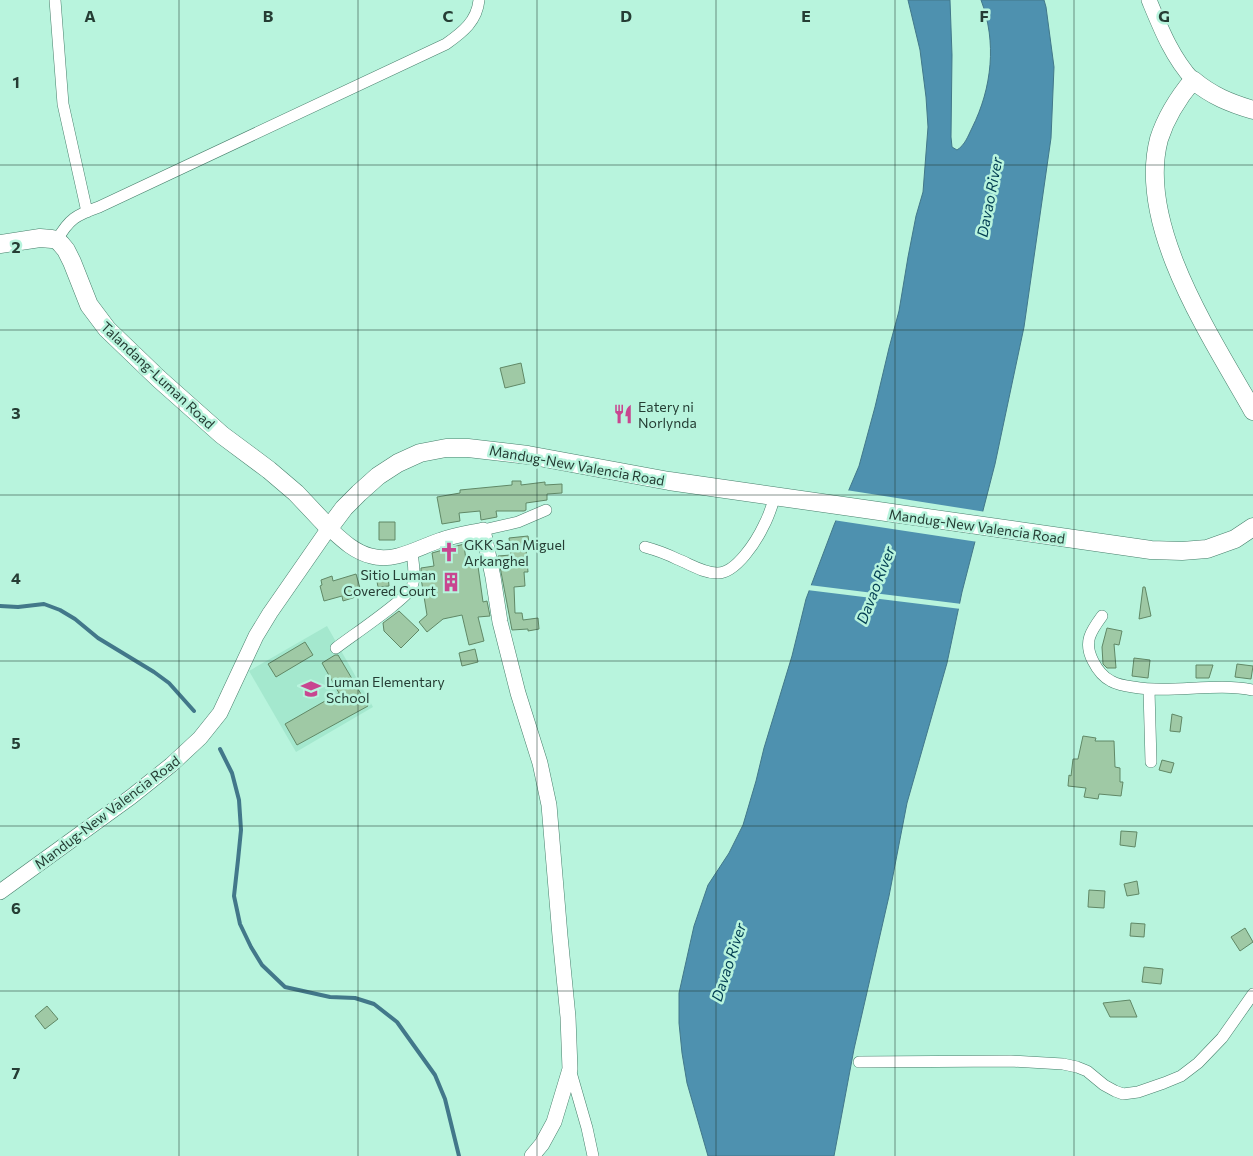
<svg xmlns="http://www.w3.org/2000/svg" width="1253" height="1156" viewBox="0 0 1253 1156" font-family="Commissioner,sans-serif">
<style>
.built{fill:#a4e8ce}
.water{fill:#4e91af;stroke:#42788a}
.pier{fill:#b8f4dd}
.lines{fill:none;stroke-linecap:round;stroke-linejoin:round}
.stream{stroke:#42788a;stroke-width:4}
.building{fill:#9fc9a5;stroke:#608866}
.street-casing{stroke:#477f6b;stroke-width:12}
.secondary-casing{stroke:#477f6b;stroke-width:16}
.primary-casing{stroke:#477f6b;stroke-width:19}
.street{stroke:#fff;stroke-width:11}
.secondary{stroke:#fff;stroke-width:15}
.primary{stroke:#fff;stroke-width:18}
.grid{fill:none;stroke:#253d34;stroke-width:1;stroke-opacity:0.55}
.labels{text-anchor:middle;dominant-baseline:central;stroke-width:5;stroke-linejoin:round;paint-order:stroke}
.street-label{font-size:14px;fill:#253d34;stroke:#b8f4dd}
.poi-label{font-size:14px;fill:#253d34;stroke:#b8f4dd;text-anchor:start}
.water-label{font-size:15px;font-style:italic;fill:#003c51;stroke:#b8f4dd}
.grid-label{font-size:16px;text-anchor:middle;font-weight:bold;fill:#253d34;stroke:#b8f4dd;stroke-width:5;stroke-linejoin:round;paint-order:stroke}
</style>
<rect width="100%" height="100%" fill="#b8f4dd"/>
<path class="built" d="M327,626L373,707L296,752L249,671Z"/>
<path class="water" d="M908,0H950L952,55L951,137L952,147L957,150C965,145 968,136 972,128C992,88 997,42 981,0H1044L1046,7L1054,67L1051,138L1024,327L995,464L962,592L947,663L907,803L889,896L854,1049L834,1156H708L687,1083L682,1053L679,1023V993L694,926L708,885L729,853L743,825L756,781L764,748L792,656L806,599L834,525L859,466L875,407L889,348L899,311L908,257L916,216L923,192L928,127L926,97L920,50Z"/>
<path class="pier" d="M846,490L986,512L978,542L833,520Z
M809,585L962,604L961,609L807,590Z"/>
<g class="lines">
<path class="stream" d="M0,606L18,607L44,604L60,610L75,619L98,638L154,672L169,683L194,711
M220,749L232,773L239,800L241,830L238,860L234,896L240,924L251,947L262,965L285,987L330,997L355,998L374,1004L397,1022L435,1075L445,1099L459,1156"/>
</g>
<path class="building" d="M521,363L525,383L505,388L500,368Z
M512,481H521V485L545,482V485L562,484V493L547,494V500L526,503V510L524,511H496L497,517L481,520L480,511L459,513L460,521L442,524L437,497L460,493V490L512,485Z
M379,522H395V540H379Z
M528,536L530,549H526L528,572H524L525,586L514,587L515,613H522L523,620L538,618L539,629L528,631V629L512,630L498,556L511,555L509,538Z
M464,544L466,561L477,559L483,602L487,601L490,616L478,617L484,641L469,645L462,615L443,619L427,632L419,622L427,615L421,578V568L434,566L432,553Z
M356,574L362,595L343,601L342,596L324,601L320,586L322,585L321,580L332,576L333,581Z
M388,575L389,586L378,587L376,576Z
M1143,587H1145L1151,616L1139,619Z
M399,611L419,630L401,648L384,631L383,623Z
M1107,628L1122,631L1119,645L1114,644L1116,668H1107L1103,664L1102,647Z
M305,642L313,655L276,677L268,664Z
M475,649L478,662L462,666L459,653Z
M335,655H338L368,706L297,745L285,724L339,693L322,663Z
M1134,658L1150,660L1148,678L1132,676Z
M1237,664L1253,666L1251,679L1235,677Z
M1196,665H1213L1209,678H1196Z
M1172,714L1182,717L1180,732L1170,731Z
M1083,736L1096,738L1095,741H1114L1115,767L1120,768V782H1123L1121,796L1099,794L1098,799L1084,797L1086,788L1068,786L1069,775L1071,776L1073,759H1078Z
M1162,760L1174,763L1171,773L1159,770Z
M1121,831L1137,832L1135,847L1120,845Z
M1137,881L1139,894L1127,896L1124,884Z
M1089,890L1105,891L1104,908L1088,907Z
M1131,923L1145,924L1144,937L1130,936Z
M1245,928L1253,942L1240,951L1231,937Z
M1144,967L1163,969L1161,984L1142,982Z
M1130,1000L1137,1017H1110L1103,1003Z
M47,1006L58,1019L45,1029L35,1016Z"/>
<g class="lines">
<defs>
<path id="street" d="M55,0L63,104L87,212
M57,240C69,219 76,215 99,207L446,44C463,32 477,21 479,0
M483,530L518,522L546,510
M645,547C656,550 667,554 677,559C690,564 703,573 717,573C736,574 757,540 764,525C769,516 772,506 775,496
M1102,616C1091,631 1083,642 1093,661C1097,669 1103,677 1111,681C1118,685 1125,686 1133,687C1173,694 1214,682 1253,690
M336,648C350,637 407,599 412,587C416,576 413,562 412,552
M1149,690L1151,762
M859,1062L1011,1061L1063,1064L1077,1067L1087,1071L1104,1085L1115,1091L1123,1094L1138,1092L1164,1083L1181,1076L1198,1063L1222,1038L1253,994
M570,1069L587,1128L593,1156"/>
<path id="secondary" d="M1149,0C1161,29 1172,57 1193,80
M0,892L131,797L171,765L200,738L220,713L256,636L270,613L329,528C341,539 354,552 371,556C395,563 419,547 441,540C455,535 469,533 483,530L493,577L500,622L518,693L540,763L549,805L560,936L568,1017L570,1069L554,1122L542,1144L532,1156"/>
<path id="primary" d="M1253,110C1230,103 1212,96 1193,80C1178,98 1166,117 1159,139C1136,226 1212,338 1253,411
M0,244L40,238L52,239L57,240L61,244L66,250L72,262L89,305L107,329L159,379L222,435L269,470L296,493L329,528L344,508L359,493L378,476L398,463L420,453L446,448H468L528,455L669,481L1151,550L1182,551L1207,549L1235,539L1253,527"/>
</defs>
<use href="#street" class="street-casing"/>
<use href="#secondary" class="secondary-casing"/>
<use href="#primary" class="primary-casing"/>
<use href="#street" class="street"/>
<use href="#secondary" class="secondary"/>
<use href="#primary" class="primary"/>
</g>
<path class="grid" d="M179,0V1156M358,0V1156M537,0V1156M716,0V1156M895,0V1156M1074,0V1156M0,165H1253M0,330H1253M0,495H1253M0,661H1253M0,826H1253M0,991H1253"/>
<defs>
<symbol id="restaurant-bare" viewBox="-9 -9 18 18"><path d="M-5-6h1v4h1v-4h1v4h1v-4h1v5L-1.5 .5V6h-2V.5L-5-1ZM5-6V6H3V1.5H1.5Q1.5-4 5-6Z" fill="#c84690" stroke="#b8f4dd" stroke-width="2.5" paint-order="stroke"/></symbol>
<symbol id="church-bare" viewBox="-9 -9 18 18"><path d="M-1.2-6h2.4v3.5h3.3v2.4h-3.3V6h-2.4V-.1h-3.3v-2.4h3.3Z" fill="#c84690" stroke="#b8f4dd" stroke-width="2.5" paint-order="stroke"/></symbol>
<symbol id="building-bare" viewBox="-9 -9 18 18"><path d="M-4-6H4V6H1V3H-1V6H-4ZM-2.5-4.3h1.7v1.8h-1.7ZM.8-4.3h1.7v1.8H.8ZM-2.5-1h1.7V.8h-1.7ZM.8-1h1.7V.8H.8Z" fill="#c84690" stroke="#b8f4dd" stroke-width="2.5" paint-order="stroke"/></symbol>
<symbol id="school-bare" viewBox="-9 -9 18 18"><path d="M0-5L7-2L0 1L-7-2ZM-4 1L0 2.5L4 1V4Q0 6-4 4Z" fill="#c84690" stroke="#b8f4dd" stroke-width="2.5" paint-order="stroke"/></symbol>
</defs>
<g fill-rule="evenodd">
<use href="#restaurant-bare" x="609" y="400" width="28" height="28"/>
<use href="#church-bare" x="435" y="538" width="28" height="28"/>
<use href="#building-bare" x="437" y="568" width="28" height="28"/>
<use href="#school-bare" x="297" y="675" width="28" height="28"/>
</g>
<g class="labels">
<g class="street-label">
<text transform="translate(158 375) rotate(43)">Talandang-Luman Road</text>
<text transform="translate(577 465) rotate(10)">Mandug-New Valencia Road</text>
<text transform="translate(977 526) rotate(8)">Mandug-New Valencia Road</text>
<text transform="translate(107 812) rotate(-37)">Mandug-New Valencia Road</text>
</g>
<g class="poi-label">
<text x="638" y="406">Eatery ni<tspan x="638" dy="16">Norlynda</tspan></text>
<text x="464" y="544">GKK San Miguel<tspan x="464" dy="16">Arkanghel</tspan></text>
<text x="436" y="574" text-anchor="end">Sitio Luman<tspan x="436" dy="16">Covered Court</tspan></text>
<text x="326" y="681">Luman Elementary<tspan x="326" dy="16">School</tspan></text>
</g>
<g class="water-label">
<text transform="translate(989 197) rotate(-79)">Davao River</text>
<text transform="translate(875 585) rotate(-69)">Davao River</text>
<text transform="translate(728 962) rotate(-72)">Davao River</text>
</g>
</g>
<g class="grid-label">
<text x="90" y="22">A</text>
<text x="268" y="22">B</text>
<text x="448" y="22">C</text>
<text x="626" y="22">D</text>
<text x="806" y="22">E</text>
<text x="984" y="22">F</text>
<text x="1164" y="22">G</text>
<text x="16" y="88">1</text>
<text x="16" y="253">2</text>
<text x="16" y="419">3</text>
<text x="16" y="584">4</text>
<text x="16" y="749">5</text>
<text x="16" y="914">6</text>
<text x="16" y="1079">7</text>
</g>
</svg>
